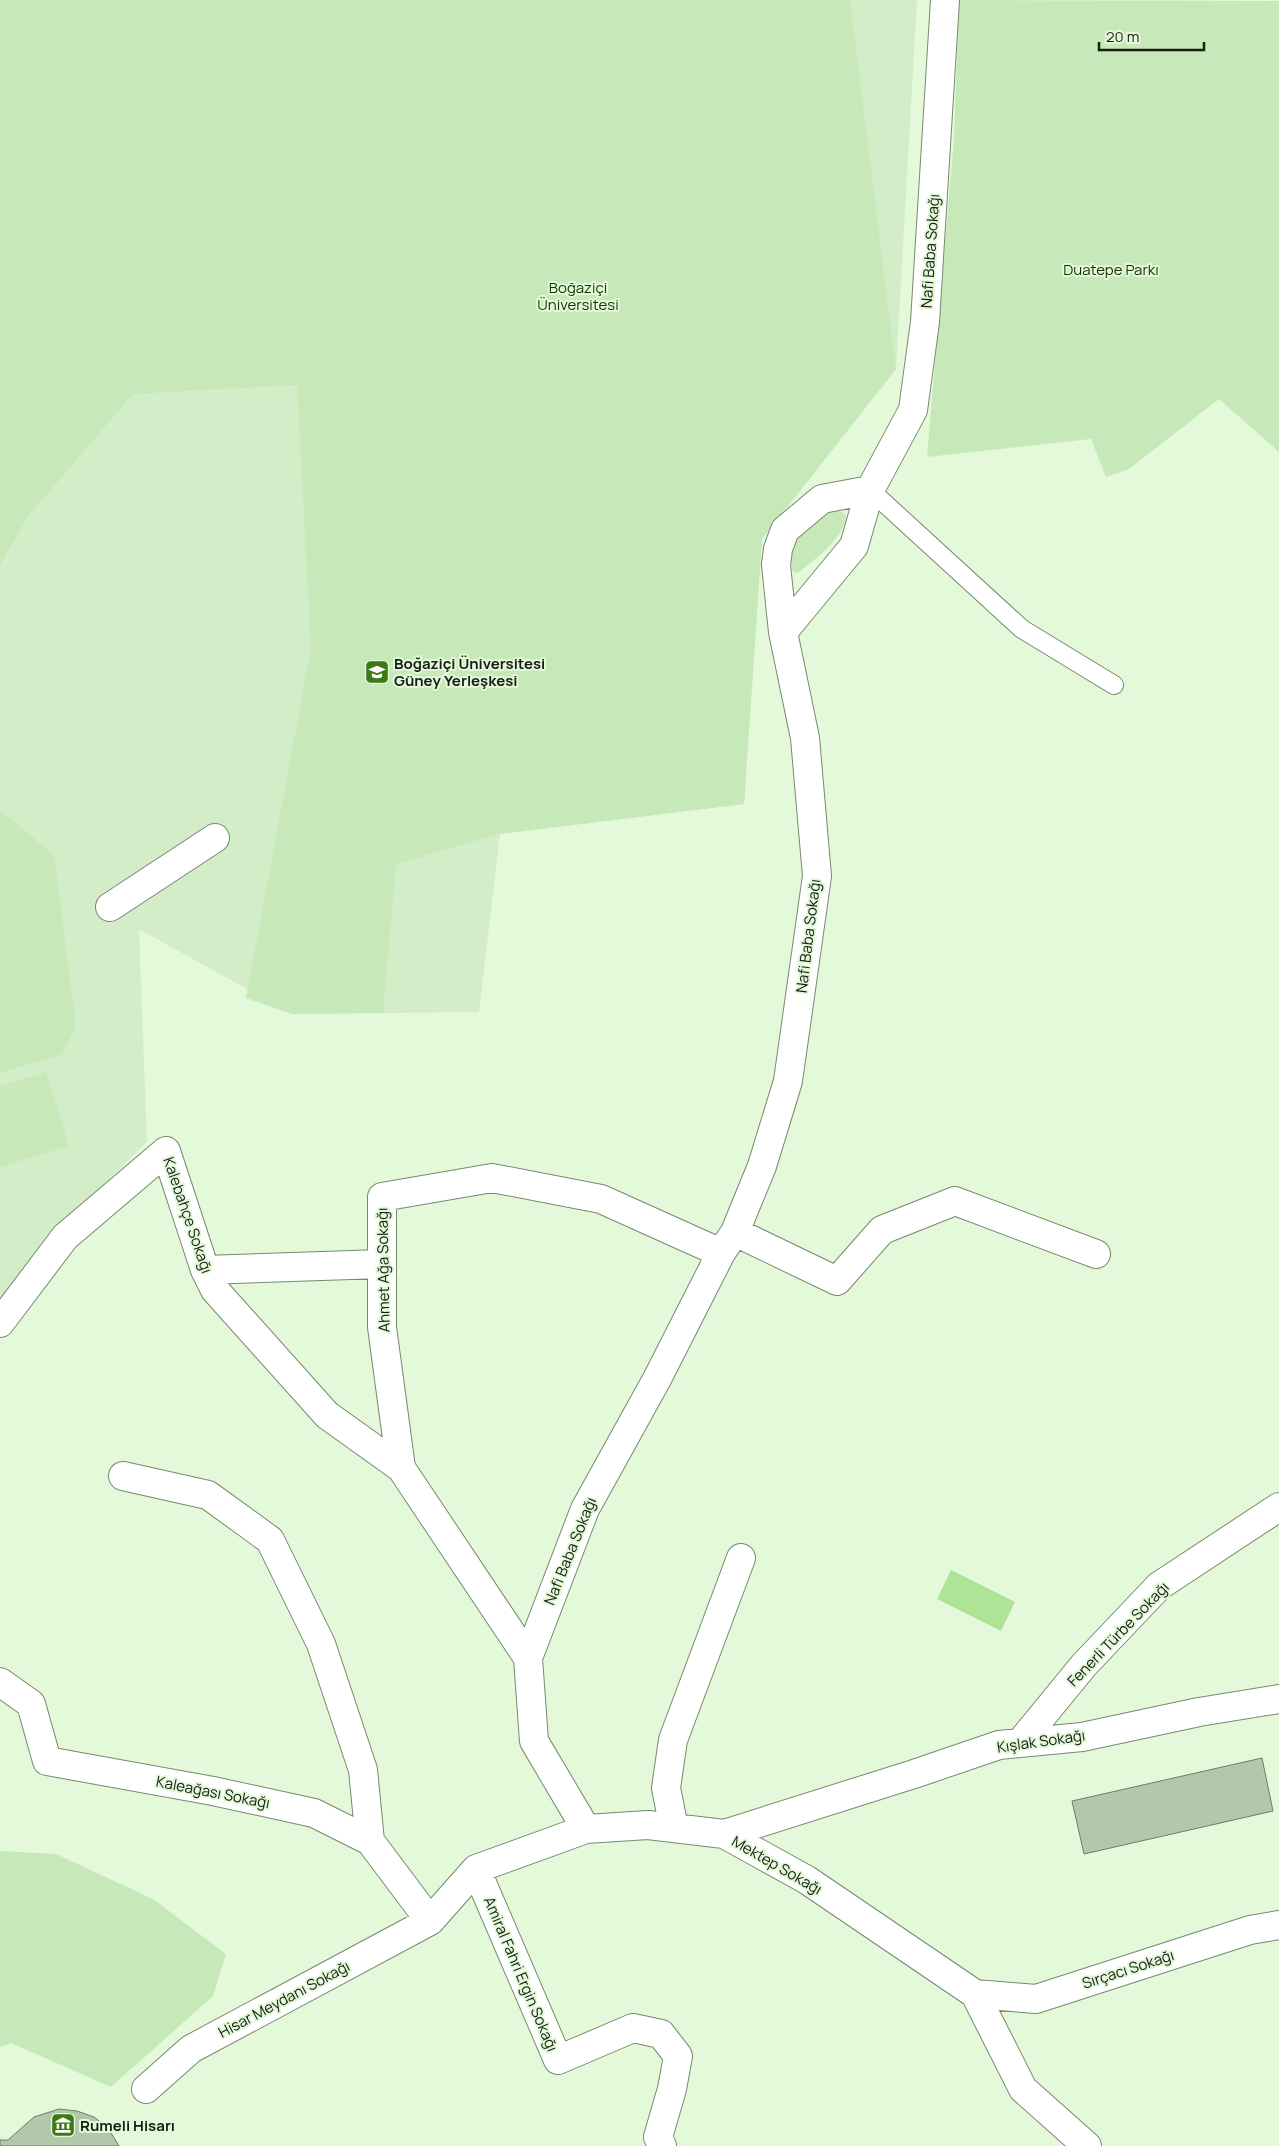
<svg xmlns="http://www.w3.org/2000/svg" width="1279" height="2146" viewBox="0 0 1279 2146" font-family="Manrope,sans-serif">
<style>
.built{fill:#d3edc8}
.green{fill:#c7e9b9}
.water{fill:#afe497}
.building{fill:#b3c8ab;stroke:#6b7f63}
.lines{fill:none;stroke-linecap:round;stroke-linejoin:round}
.service-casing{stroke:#768a6e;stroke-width:20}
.minor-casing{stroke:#768a6e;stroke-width:30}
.service{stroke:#fff;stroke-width:18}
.minor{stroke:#fff;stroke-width:28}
.labels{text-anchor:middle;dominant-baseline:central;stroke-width:4;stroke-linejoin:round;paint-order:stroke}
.street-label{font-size:15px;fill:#161d13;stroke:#e3f9da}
.park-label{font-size:15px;fill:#133400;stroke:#e3f9da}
.poi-label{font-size:15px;font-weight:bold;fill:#161d13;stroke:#e3f9da;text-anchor:start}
</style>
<rect width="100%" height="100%" fill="#e3f9da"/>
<path class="built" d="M0,0H917L896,369L762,539L744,804L500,834L479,1012L292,1014L139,929L147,1142L51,1236L0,1302Z"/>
<path class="green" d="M0,0H850L896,369L762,539L744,804L499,834L396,864L383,1013L292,1014L246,998L311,648L297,385L133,394L29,515L0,565Z
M959,0L1279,1V452L1219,399L1129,469L1106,477L1091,439L927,457L954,138Z
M836,510L842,512L846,516C841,542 817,557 798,573L793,572C784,545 812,518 836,510Z
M0,810L54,855L76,1027L62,1054L0,1073Z
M46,1072L69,1146L0,1167V1086Z
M0,1851L56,1854L153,1899L226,1954L213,1996L111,2087L11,2043L0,2047Z"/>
<path class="water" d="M951,1570L1015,1602L1001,1631L937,1599Z"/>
<path class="building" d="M1262,1758L1273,1811L1084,1854L1072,1801Z
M59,2109L77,2111L94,2117L108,2128L119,2146H0V2140H8L34,2117Z"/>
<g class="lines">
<defs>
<path id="service" d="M870,490L1022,629L1114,685"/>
<path id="minor" d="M783,632L854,546L870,490L913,410L925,322L945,0
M110,907L215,838
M735,1232L837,1281L882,1230L955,1201L1096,1254
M205,1270L382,1264
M0,1323L65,1237L166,1151L205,1270L215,1290L327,1415L401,1468
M123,1476L208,1495L270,1540L321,1644L363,1770L370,1841
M528,1658L401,1468L382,1327V1197L492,1178L601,1199L721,1253
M0,1682L31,1704L47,1761L213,1791L314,1813L370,1841L430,1921
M1020,1743L1084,1665L1159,1586L1279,1507
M674,1828L666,1788L673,1740L741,1558
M586,1829L534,1741L528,1658L585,1509L657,1379L721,1253L735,1232L762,1166L788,1081L817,876L805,738L783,632L776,565L778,549L785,530L822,499L870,490
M724,1834L914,1774L999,1745L1082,1737L1199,1712L1279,1699
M476,1869L558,2060L633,2028L661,2034L678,2056L672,2089L658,2137L662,2146
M975,1994L1036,1999L1250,1930L1279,1925
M146,2089L191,2049L430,1921L476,1869L586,1829L648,1825L724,1834L807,1880L975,1994L1023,2089L1087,2146"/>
</defs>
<use href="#service" class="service-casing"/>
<use href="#minor" class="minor-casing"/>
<use href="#service" class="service"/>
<use href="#minor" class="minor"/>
</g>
<defs>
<symbol id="university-square" viewBox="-11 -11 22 22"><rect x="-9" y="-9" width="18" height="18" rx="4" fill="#3c7a16" stroke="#e3f9da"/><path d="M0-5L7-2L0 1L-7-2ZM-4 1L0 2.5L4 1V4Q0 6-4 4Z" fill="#fff"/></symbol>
<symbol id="museum-square" viewBox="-11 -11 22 22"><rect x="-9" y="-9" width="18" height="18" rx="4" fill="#3c7a16" stroke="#e3f9da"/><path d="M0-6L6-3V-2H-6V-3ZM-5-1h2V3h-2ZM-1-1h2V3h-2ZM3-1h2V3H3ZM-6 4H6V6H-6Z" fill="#fff"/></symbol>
</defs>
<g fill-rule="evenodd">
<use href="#university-square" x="363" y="658" width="28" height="28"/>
<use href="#museum-square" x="49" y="2111" width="28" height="28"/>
</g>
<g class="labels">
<g class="street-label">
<text transform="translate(930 251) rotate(-86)">Nafi Baba Sokağı</text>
<text transform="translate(808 936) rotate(-83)">Nafi Baba Sokağı</text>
<text transform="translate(188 1215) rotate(71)">Kalebahçe Sokağı</text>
<text transform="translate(383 1270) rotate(-91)">Ahmet Ağa Sokağı</text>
<text transform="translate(570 1551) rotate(-68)">Nafi Baba Sokağı</text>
<text transform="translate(1118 1634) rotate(-46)">Fenerli Türbe Sokağı</text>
<text transform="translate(1041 1741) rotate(-8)">Kışlak Sokağı</text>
<text transform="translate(213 1792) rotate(11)">Kaleağası Sokağı</text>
<text transform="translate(777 1865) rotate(30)">Mektep Sokağı</text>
<text transform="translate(1128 1969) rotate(-18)">Sırçacı Sokağı</text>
<text transform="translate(521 1974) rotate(67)">Amiral Fahri Ergin Sokağı</text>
<text transform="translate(284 1999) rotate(-28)">Hisar Meydanı Sokağı</text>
</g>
<g class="park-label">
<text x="1111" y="269">Duatepe Parkı</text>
<text x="578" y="287">Boğaziçi<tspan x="578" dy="17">Üniversitesi</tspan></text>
</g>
<g class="poi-label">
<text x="394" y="663">Boğaziçi Üniversitesi<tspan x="394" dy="17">Güney Yerleşkesi</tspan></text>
<text x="80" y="2125">Rumeli Hisarı</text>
</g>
</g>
<path d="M1099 42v8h105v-8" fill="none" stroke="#161d13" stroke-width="2.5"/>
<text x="1106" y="42" font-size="15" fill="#161d13" stroke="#e3f9da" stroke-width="4" paint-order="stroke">20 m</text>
</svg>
